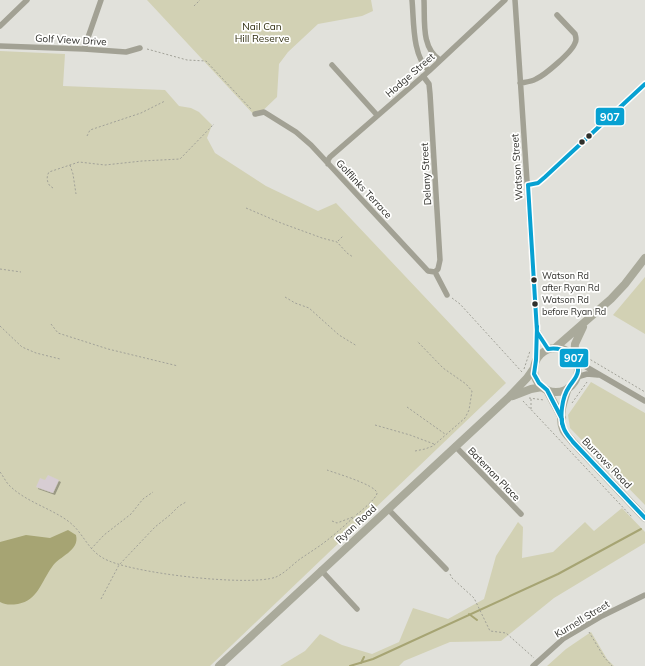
<svg xmlns="http://www.w3.org/2000/svg" width="645" height="666" viewBox="0 0 645 666" font-family="Mulish,sans-serif">
<style>
.green{fill:#d2d1b4}
.water{fill:#a6a473}
.lines{fill:none;stroke-linecap:round;stroke-linejoin:round}
.stream{stroke:#a6a473;stroke-width:2}
.building{fill:#d7cdd3;filter:url(#shadow)}
.path{stroke:#a1a198;stroke-width:1;stroke-dasharray:2 2;stroke-linecap:butt}
.street{stroke:#a2a194;stroke-width:5.5}
.secondary{stroke:#aaaa9b;stroke-width:8}
.bus-1-casing{stroke:#fffffe;stroke-width:7}
.bus-1{stroke:#07a1d2;stroke-width:4}
.bus-dot{fill:#2f2f2b;stroke:#fffffe;stroke-width:1.5}
.labels{text-anchor:middle;dominant-baseline:central;stroke-width:3.5;stroke-linejoin:round;paint-order:stroke}
.bus-label{font-size:9px;fill:#2f2f2b;stroke:#fffffe;text-anchor:start}
.park-label{font-size:10px;fill:#2f2d0f;stroke:#fffffe}
.street-label{font-size:10px;fill:#2f2f2b;stroke:#fffffe}
.line-badge{stroke:#fffffe;stroke-width:1.5}
.badge-label{font-size:11px;text-anchor:middle;font-weight:bold;fill:#fff}
</style>
<defs>
<filter id="shadow"><feDropShadow dx="2" dy="2" stdDeviation="0" flood-color="#0004"/></filter>
</defs>
<rect width="100%" height="100%" fill="#e1e1db"/>
<path class="green" d="M147,0H371L373,11L362,16L318,24L288,52L279,64L277,97L256,117Z
M0,51L65,54L63,86L165,90L179,106L191,108L199,112L212,125L207,138L215,153L266,186L318,211L336,203L506,383L210,666H0Z
M645,277V334L613,315Z
M591,382L645,413V505L570,428L568,415Z
M622,508L645,532V543L554,598L501,641L450,642L404,661L399,666H280L305,651L320,634L342,645L372,654L399,642L413,608L448,619L484,599L496,556L518,522L523,527L522,558L553,552L585,522L594,531Z
M591,632L607,659L614,666H547L566,649Z"/>
<path class="water" d="M68,530L76,535C80,551 59,556 52,567C41,582 38,600 18,604C10,605 6,605 0,602V542L26,535L50,538Z"/>
<g class="lines">
<path class="stream" d="M469,614L477,620
M361,663L364,657
M350,666L373,659L558,574L641,529"/>
</g>
<path class="building" d="M48,475L59,480L53,493L36,487L40,478L45,480Z"/>
<g class="lines">
<path class="path" d="M194,6L200,0
M147,49L187,60L206,61L251,109
M87,136L90,130L141,113L165,101
M70,165L73,174L76,194
M53,188L50,186C47,182 46,177 49,172L79,162L105,165L142,161L180,159L214,124
M246,208L281,223L322,238L337,242L347,253L353,257
M338,241L343,236
M0,269L21,272
M285,297L295,303L309,308L339,335L357,346
M452,298L460,304L522,372
M51,324L58,333L108,349L178,366
M0,326L22,347L36,353L60,359
M583,351L586,357L645,392
M524,369L530,351
M529,398L544,400
M531,399V409
M523,401L632,517
M572,403L587,382
M407,407L445,434
M375,425L410,435L434,444
M415,451L425,449L433,446L465,418L469,410L472,391L466,384L443,368L417,341
M327,470C335,473 376,485 377,493C377,498 360,512 356,515
M0,472C4,477 6,483 11,487C27,502 50,508 68,521C83,532 87,549 103,558C127,573 250,587 276,577C285,573 292,565 300,559C306,555 312,551 318,547C331,538 343,527 355,516
M332,521L337,523L353,517
M91,549L104,535L131,514L143,499L153,492
M450,574L452,578L474,598L490,631L506,633L534,658
M101,599L119,565L155,527L170,515L179,506L186,502
M589,632L604,657L612,666"/>
<path class="street" d="M412,0C414,21 412,56 429,71
M424,0C425,21 421,48 440,60
M515,0L537,332L536,360
M0,26L27,0
M0,46L84,49L126,52L140,48
M84,49L101,0
M332,65L377,115
M423,76L429,84L430,94L440,260L438,269L435,272
M520,83C526,82 531,82 536,79C545,75 572,52 575,43C577,40 576,38 575,34L557,15
M255,114L264,112L296,132L311,145L428,271L435,272L447,295
M328,164V160L330,157L429,71L505,0
M528,185L538,183L545,177L645,84
M538,332L548,349
M576,361L645,401
M577,377L587,374L598,375
M455,446L521,514
M388,509L446,569
M321,570L357,609
M533,666L563,639L602,616L645,595"/>
<path class="secondary" d="M555,348L611,299L625,284L645,258
M534 370a22 22 0 1 1 44 0a22 22 0 1 1-44 0Z
M574,357L575,344L583,327
M568,388C564,400 558,416 563,429C565,434 570,438 573,442L645,518
M547,390L562,418
M513,396L531,389L542,387
M219,666L508,398L527,378L534,368"/>
<defs>
<path id="bus-1" d="M528,185L537,332L548,349C562,347 579,354 578,371C577,378 572,382 569,387C562,397 559,418 564,429C566,434 570,438 573,442L645,518
M528,185L538,183L545,177L645,84
M537,326L536,360L534,374L539,383L547,390L562,419V424"/>
</defs>
<use href="#bus-1" class="bus-1-casing"/>
<use href="#bus-1" class="bus-1"/>
</g>
<g class="bus-dot">
<circle cx="589" cy="136" r="3.5"/>
<circle cx="582" cy="142" r="3.5"/>
<circle cx="534" cy="280" r="3.5"/>
<circle cx="535" cy="304" r="3.5"/>
</g>
<g class="labels">
<g class="bus-label">
<text x="542" y="275">Watson Rd<tspan x="542" dy="12">after Ryan Rd</tspan></text>
<text x="542" y="299">Watson Rd<tspan x="542" dy="12">before Ryan Rd</tspan></text>
</g>
<g class="park-label">
<text x="262" y="26">Nail Can<tspan x="262" dy="12">Hill Reserve</tspan></text>
</g>
<g class="street-label">
<text transform="translate(71 40) rotate(3)">Golf View Drive</text>
<text transform="translate(410 75) rotate(-41)">Hodge Street</text>
<text transform="translate(517 167) rotate(-94)">Watson Street</text>
<text transform="translate(426 174) rotate(-93)">Delany Street</text>
<text transform="translate(364 189) rotate(47)">Golflinks Terrace</text>
<text transform="translate(607 463) rotate(46)">Burrows Road</text>
<text transform="translate(494 474) rotate(46)">Bateman Place</text>
<text transform="translate(356 524) rotate(-43)">Ryan Road</text>
<text transform="translate(582 619) rotate(-31)">Kurnell Street</text>
</g>
</g>
<g class="line-badge">
<rect x="595" y="107" width="30" height="19" rx="4" fill="#07a1d2"/>
<rect x="559" y="348" width="30" height="20" rx="4" fill="#07a1d2"/>
</g>
<g class="badge-label">
<text x="610" y="121">907</text>
<text x="574" y="362">907</text>
</g>
</svg>
